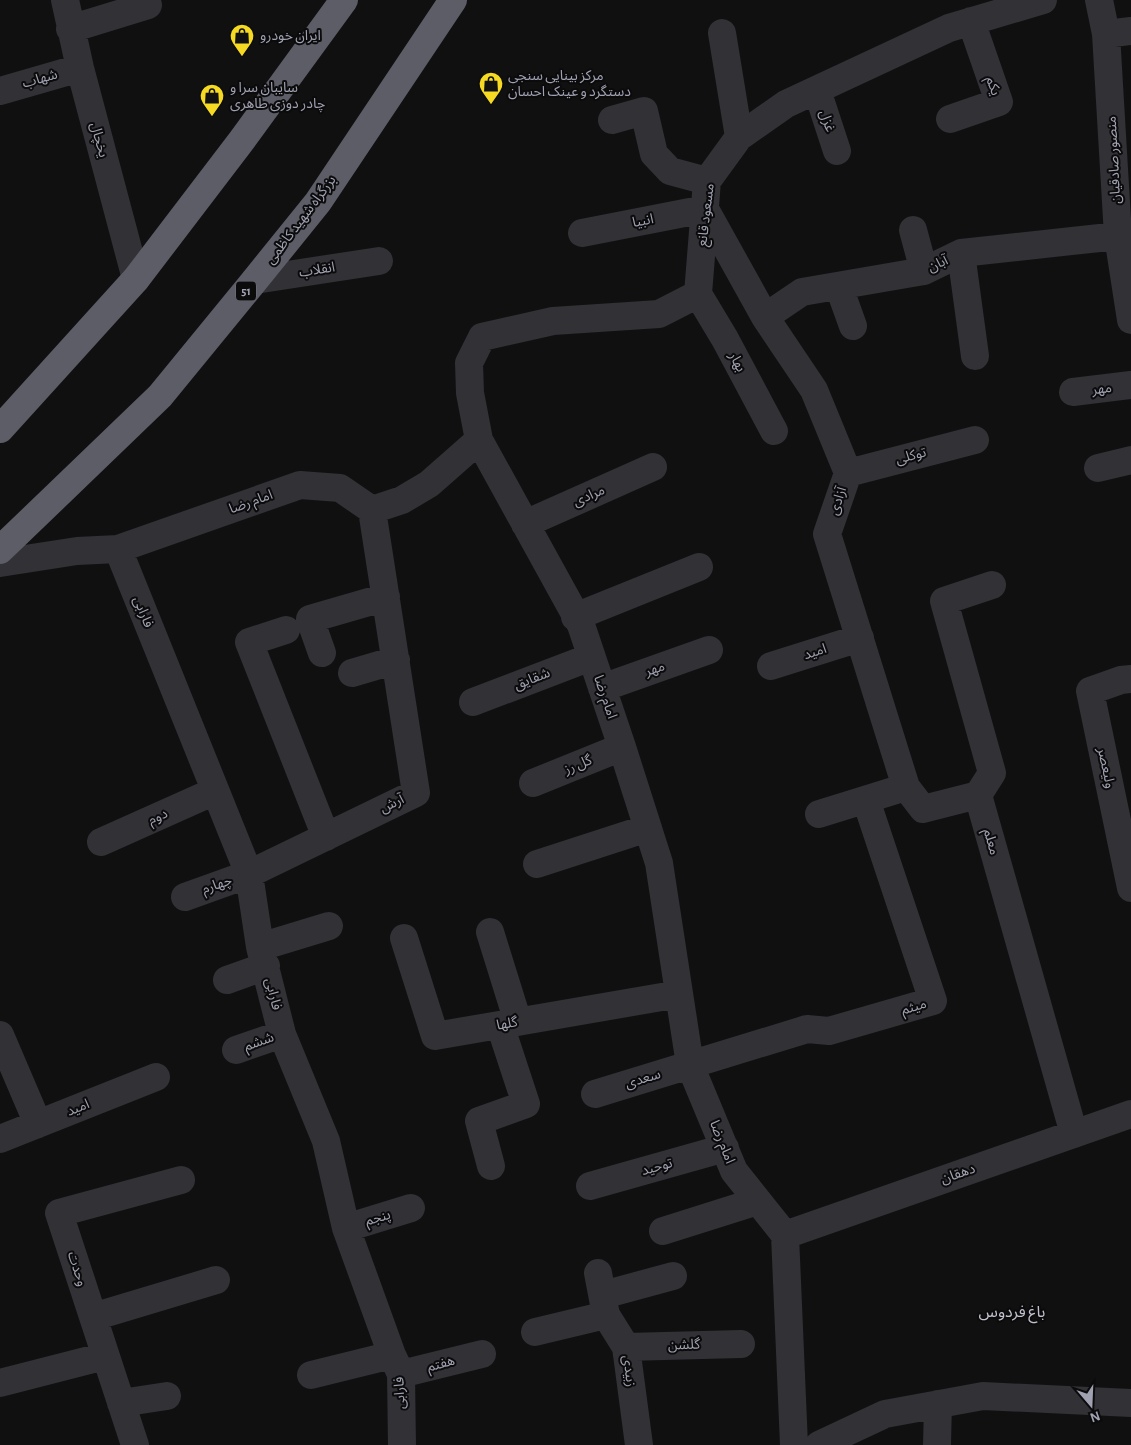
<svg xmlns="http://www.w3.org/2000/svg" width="1131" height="1445" viewBox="0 0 1131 1445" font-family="'Alegreya Sans','Noto Sans Arabic',sans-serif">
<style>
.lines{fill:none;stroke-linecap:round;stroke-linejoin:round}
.minor{stroke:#313136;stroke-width:28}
.highway{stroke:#5c5d67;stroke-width:28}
.labels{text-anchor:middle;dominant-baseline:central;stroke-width:4;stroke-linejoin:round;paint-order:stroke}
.shield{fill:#0b0b0c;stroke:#737580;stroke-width:1}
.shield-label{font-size:12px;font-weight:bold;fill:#a0a2b2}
.poi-label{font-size:14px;fill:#a0a2b2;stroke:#0b0b0c;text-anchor:start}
.street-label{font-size:14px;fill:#a0a2b2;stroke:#0b0b0c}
.quarter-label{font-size:16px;fill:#c1c2ce;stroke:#0b0b0c}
</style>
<rect width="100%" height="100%" fill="#101011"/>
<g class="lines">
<path class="minor" d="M65,0L80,68L136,279
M1099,0L1106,34L1118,236L1131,320
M70,29L148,5
M722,33L739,137
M1106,34L1131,31
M817,90L837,151
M0,91L80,68
M950,119L999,102L971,21
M612,120L644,111L654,154L670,171L707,181
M913,230L924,271
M582,233L705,209L765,317L814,390L848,473L827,534L906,787
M961,253L975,356
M255,280L379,261
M839,287L853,326
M698,294L725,339L774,431
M765,317L802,292L924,271L961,253L1118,236
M1073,392L1131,385
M479,440L581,625L622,747L659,863L690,1065L734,1171L785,1235L794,1445
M1098,468L1131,460
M848,473L975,440
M525,524L653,467
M118,549L249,874L260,947L282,1034L326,1141L346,1228L392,1355L401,1374L402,1445
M0,563L77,551L118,549L300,485L340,488L372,510L402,500L429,484L479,440L470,393L469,363L482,337L553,321L659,314L698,294L707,181L739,137L786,104L949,28L1043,0
M992,585L944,601L992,773L978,795L1074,1134
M575,617L699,567
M286,630L249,642L326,837
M322,653L310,619L386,597
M771,666L860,638
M352,673L396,660
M1131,679L1121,680L1090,691L1131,888
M602,688L709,650
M473,702L591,657
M533,783L622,747
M819,814L906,787L923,809L978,795
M101,842L215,791
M537,864L648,828
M185,897L249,874L416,793L372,510
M490,932L518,1022
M404,938L435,1036L679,994
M260,947L329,926
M227,980L266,966
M0,1035L38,1124
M236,1050L282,1034
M595,1094L807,1029L829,1031L933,1001L866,800
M0,1139L156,1077
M491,1166L479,1121L526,1104L500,1025
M590,1186L725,1148
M346,1228L411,1208
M663,1231L758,1201
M785,1235L1131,1114
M598,1273L606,1315L626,1347L639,1445
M603,1295L673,1276
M93,1317L216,1280
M535,1332L606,1315
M626,1347L741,1344
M401,1374L482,1354
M311,1375L392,1355
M0,1383L105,1356
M121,1403L167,1396
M135,1445L59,1213L181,1180
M819,1445L885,1414L983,1396L1131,1403
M937,1445L938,1404"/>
<path class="highway" d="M0,429L136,279L242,140L344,0
M0,550L160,396L255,280L318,202L453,0"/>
</g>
<defs>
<symbol id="shop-pin" viewBox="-11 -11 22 30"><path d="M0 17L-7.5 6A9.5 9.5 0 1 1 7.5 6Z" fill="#f6d922" stroke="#0b0b0c"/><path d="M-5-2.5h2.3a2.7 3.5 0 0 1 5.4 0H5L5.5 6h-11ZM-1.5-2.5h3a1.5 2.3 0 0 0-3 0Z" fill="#111"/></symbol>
</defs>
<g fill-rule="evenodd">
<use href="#shop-pin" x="228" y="22" width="28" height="38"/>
<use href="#shop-pin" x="477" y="70" width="28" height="38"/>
<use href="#shop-pin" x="198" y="82" width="28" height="38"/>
</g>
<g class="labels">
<rect class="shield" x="236" y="281.5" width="20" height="19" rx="4"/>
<g class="shield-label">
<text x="246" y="291">51</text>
</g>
<g class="poi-label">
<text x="260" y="36">ایران خودرو</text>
<text x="508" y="76">مرکز بینایی سنجی<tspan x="508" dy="16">دستگرد و عینک احسان</tspan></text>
<text x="230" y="88">سایبان سرا و<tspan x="230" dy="16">چادر دوزی طاهری</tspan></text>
</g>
<g class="street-label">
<text transform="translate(40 79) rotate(-16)">شهاب</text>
<text transform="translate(993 86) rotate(71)">یکم</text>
<text transform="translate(827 121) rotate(71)">غزل</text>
<text transform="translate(99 140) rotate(75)">یخچال</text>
<text transform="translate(1114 160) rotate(-93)">منصور صادقیان</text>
<text transform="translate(706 215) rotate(-83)">مسعود قانع</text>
<text transform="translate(301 220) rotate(-53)">بزرگراه شهید کاظمی</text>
<text transform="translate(643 221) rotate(-11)">انبیا</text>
<text transform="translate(938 264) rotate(-25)">آبان</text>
<text transform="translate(317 270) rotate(-9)">انقلاب</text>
<text transform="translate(737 362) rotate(62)">بهار</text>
<text transform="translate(1102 389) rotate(-7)">مهر</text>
<text transform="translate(911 456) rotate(-15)">توکلی</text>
<text transform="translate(589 496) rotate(-24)">مرادی</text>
<text transform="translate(838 501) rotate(-72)">آزادی</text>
<text transform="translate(251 502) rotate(-20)">امام رضا</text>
<text transform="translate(143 612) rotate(68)">فارابی</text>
<text transform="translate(815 652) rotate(-18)">امید</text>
<text transform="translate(655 669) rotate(-19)">مهر</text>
<text transform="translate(532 679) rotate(-21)">شقایق</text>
<text transform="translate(605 697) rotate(71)">امام رضا</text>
<text transform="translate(578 765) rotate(-22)">گل رز</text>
<text transform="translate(1106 768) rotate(78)">ولیعصر</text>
<text transform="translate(392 804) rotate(-26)">آرش</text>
<text transform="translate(158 817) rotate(-24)">دوم</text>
<text transform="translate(991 842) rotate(74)">معلم</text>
<text transform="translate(217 885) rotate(-19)">چهارم</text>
<text transform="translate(273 994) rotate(76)">فارابی</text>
<text transform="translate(914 1007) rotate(-16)">میثم</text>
<text transform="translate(507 1024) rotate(-10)">گلها</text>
<text transform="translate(259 1042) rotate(-20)">ششم</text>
<text transform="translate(643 1079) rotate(-17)">سعدی</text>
<text transform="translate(78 1108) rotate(-22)">امید</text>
<text transform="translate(722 1142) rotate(68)">امام رضا</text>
<text transform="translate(657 1167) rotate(-16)">توحید</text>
<text transform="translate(958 1174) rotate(-19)">دهقان</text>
<text transform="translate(378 1218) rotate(-17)">پنجم</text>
<text transform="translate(77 1269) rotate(72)">وحدت</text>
<text transform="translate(684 1345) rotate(-2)">گلشن</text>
<text transform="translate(441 1364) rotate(-15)">هفتم</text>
<text transform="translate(629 1371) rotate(83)">زبیدی</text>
<text transform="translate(400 1393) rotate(-93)">فارابی</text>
</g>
<g class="quarter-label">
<text x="1012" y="1312">باغ فردوس</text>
</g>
</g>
<g transform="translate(1091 1405) rotate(161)" stroke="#0b0b0c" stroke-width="4" paint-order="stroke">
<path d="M0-4L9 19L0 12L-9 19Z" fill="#a0a2b2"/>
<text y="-8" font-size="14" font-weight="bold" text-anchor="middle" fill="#a0a2b2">N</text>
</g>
</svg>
